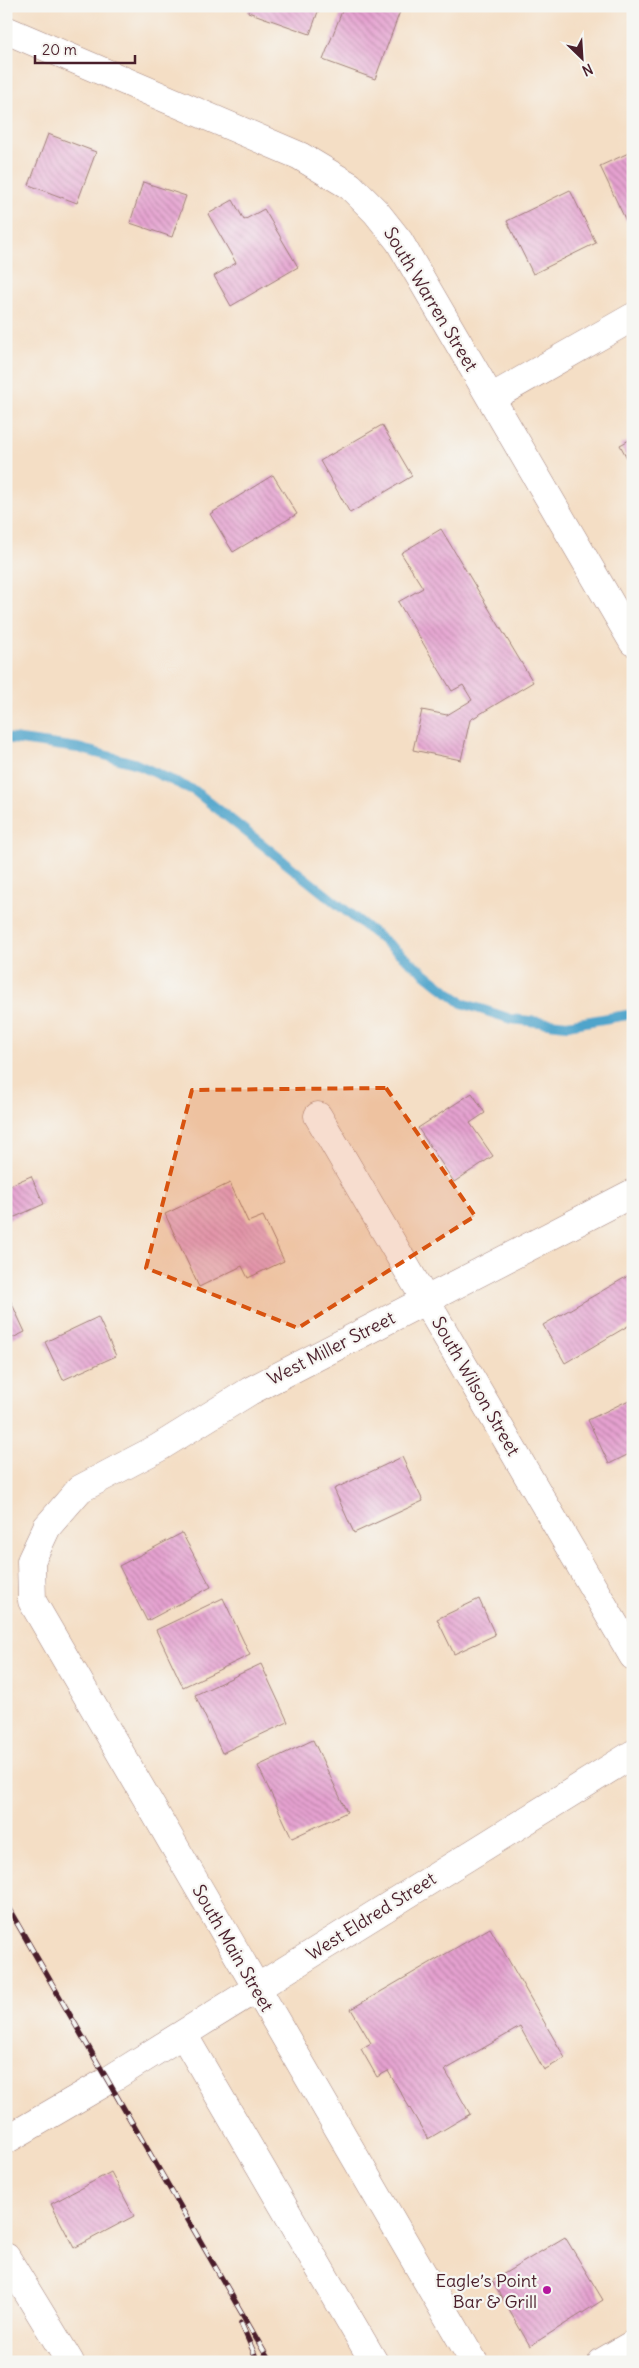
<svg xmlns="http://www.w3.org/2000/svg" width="639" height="2368" viewBox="0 0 639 2368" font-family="Delius,sans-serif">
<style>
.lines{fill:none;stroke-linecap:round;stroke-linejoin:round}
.stream{stroke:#4fa4cb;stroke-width:10}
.building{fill:url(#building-back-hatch)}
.minor-casing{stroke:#9f7e78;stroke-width:29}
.minor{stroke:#fff;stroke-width:28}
.rail-casing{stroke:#4a1f2b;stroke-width:5.5}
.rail{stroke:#f6f6f2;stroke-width:4;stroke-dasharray:11;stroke-linecap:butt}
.marked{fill:#d8530f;fill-opacity:0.2;stroke:#d8530f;stroke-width:4;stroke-dasharray:10 6;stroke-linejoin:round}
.poi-dot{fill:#b5179e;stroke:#f6f6f2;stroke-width:2}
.labels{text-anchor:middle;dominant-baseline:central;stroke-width:4.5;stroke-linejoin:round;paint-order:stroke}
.street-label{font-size:18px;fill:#4a1f2b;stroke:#f6f6f2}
.poi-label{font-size:18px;fill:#4a1f2b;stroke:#f6f6f2;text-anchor:end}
</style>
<defs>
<pattern id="building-back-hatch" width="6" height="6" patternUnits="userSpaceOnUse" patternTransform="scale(1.25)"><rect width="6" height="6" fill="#e5a1d0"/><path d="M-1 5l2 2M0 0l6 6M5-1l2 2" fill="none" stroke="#bc83a9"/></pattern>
</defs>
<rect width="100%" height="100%" fill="#f6f6f2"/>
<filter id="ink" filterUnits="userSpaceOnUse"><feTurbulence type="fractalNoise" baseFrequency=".02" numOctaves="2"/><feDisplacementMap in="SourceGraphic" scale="10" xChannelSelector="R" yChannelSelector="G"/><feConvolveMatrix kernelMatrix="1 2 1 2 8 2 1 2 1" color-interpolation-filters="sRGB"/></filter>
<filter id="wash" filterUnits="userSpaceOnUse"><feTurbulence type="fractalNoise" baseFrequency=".0096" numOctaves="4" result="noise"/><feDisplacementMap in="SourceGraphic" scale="20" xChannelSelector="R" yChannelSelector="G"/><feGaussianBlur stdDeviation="1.12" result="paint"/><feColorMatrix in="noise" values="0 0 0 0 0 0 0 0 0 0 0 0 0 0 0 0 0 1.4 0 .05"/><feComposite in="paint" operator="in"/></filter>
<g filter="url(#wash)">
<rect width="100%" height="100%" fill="#f4dec5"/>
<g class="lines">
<path class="stream" d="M6,738L78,748L134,763L195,791L462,1003L511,1019L567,1025L633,1014"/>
</g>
<g id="blocks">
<path class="building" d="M250,6H320L310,34L248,12Z
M344,6H402L375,79L323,60Z
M48,134L96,152L77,203L29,185Z
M633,151V217L626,221L600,166Z
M143,182L186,196L172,237L130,223Z
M570,190L596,243L533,274L507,221Z
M233,200L244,220L264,209L298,267L231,306L214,276L236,263L208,214Z
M382,425L412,476L350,513L320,461Z
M633,438V469L620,445Z
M273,475L297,514L233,552L210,514Z
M441,529L533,682L470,720L461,760L413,750L422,710L447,715L472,700L463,685L452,691L398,602L423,588L401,553Z
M472,1093L485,1113L470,1123L493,1156L454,1182L418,1128Z
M31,1176L44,1204L6,1221V1187Z
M230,1183L248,1222L263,1216L284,1261L248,1278L242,1266L199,1287L165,1214Z
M633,1273V1323L565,1363L543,1325Z
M6,1291L25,1332L6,1341Z
M98,1317L116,1356L63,1380L45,1342Z
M633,1398V1452L609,1464L588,1420Z
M402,1457L423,1501L354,1533L334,1489Z
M182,1533L211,1587L147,1621L119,1566Z
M223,1598L250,1655L183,1687L156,1630Z
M479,1599L495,1635L454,1654L437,1619Z
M261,1664L288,1722L222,1753L195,1695Z
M313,1740L347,1812L292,1838L258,1766Z
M490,1928L565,2058L544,2070L520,2027L445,2070L470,2114L428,2139L388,2071L377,2077L361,2049L371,2043L351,2009Z
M111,2172L134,2216L74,2248L51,2204Z
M565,2237L603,2300L530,2346L492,2281Z"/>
</g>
</g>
<g filter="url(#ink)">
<use href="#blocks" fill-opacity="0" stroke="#9f7e78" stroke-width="1"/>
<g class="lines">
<defs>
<path id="minor" d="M6,30L300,156L350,186L376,212L399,241L633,642
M491,398L633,317
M318,1116L633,1656
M183,2034L374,2362
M6,2140L109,2080L633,1754
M6,2257L70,2362
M474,2362L32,1601L31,1561L47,1527L80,1489L158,1448L250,1391L633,1193
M602,2362L633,2344"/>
</defs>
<use href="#minor" class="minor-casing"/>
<use href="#minor" class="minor"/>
<defs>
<path id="rail" d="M6,1904L270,2362
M241,2323L258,2362"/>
</defs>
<use href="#rail" class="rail-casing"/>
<use href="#rail" class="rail"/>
</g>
</g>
<path class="marked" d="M386,1088L475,1216L298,1328L146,1268L192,1090Z"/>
<circle class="poi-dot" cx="547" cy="2290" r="5"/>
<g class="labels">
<g class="street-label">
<text transform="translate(431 299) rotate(59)">South Warren Street</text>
<text transform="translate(331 1348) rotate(-27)">West Miller Street</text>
<text transform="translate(476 1386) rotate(60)">South Wilson Street</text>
<text transform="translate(371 1916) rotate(-32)">West Eldred Street</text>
<text transform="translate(233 1948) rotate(60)">South Main Street</text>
</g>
<g class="poi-label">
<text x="537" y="2280">Eagle’s Point<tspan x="537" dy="21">Bar &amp; Grill</tspan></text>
</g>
</g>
<rect width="639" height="2368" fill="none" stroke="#f6f6f2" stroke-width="25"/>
<g transform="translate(582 58) rotate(155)" stroke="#f6f6f2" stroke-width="4" paint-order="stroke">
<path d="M0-4L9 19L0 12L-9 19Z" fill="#4a1f2b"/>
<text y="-8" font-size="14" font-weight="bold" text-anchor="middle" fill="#4a1f2b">N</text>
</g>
<path d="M35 55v8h100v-8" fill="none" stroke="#4a1f2b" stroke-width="2.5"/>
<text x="42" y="55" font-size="15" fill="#4a1f2b" stroke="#f6f6f2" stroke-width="4" paint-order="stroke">20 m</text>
</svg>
